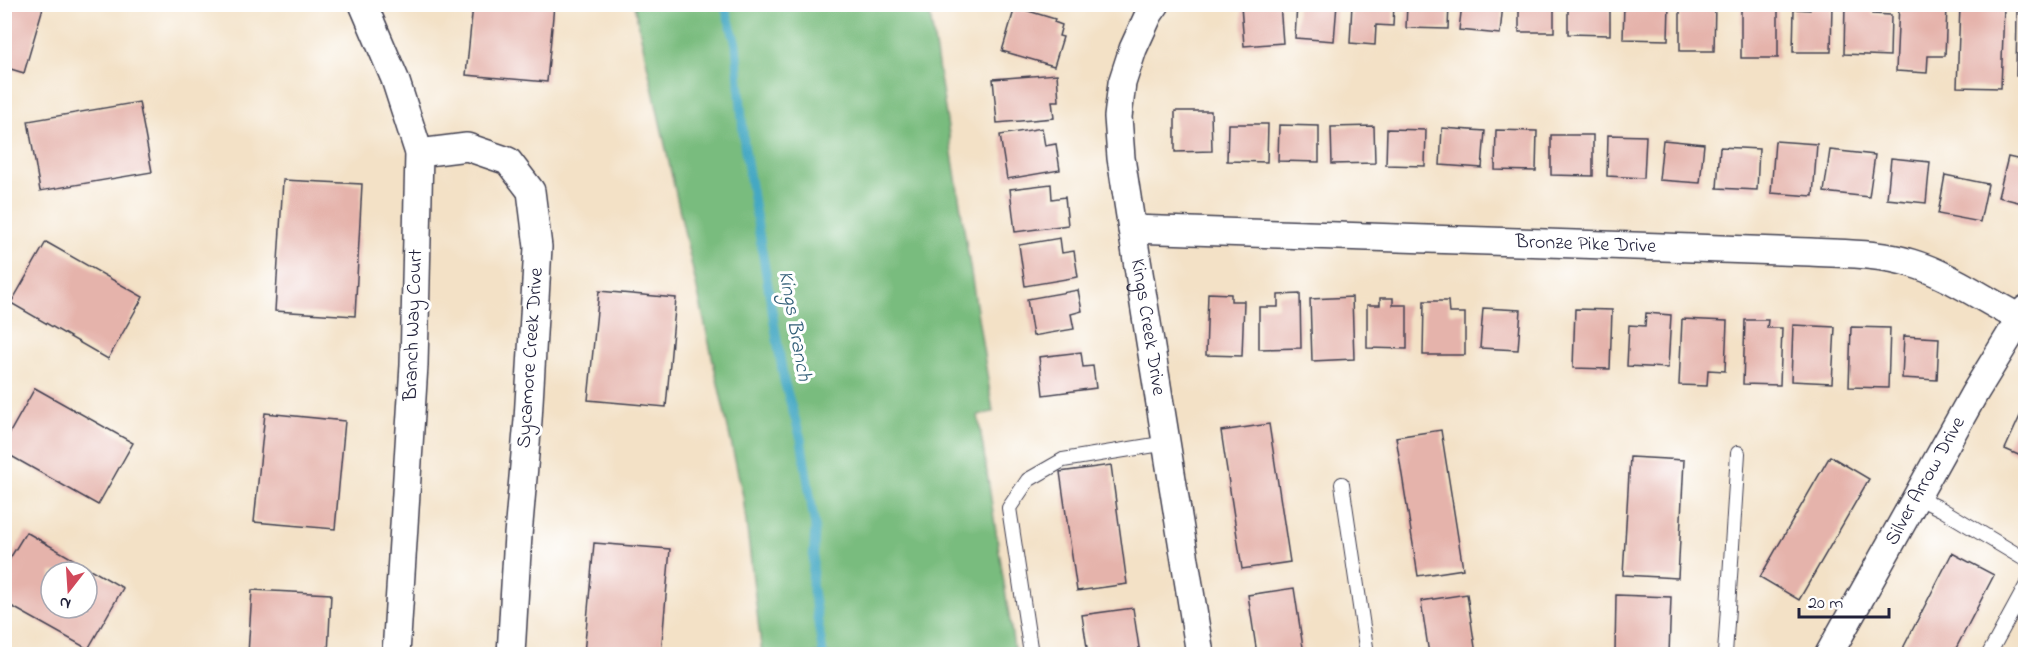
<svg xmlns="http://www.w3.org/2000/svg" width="2030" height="659" viewBox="0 0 2030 659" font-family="'Indie Flower',sans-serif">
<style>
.forest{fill:#79bc7e;stroke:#4e6f5c;stroke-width:1.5}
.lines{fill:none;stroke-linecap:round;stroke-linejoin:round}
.stream{stroke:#44a8c3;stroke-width:9}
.building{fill:#e5b3ab;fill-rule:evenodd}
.lane-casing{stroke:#413f50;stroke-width:16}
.street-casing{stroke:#413f50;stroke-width:30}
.lane{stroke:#fff;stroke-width:14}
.street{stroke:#fff;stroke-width:27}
.labels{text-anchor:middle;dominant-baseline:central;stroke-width:6;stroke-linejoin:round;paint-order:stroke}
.street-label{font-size:20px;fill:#22223b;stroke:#fff}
.water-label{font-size:21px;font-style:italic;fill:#315e78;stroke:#fff}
</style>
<rect width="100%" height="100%" fill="#fff"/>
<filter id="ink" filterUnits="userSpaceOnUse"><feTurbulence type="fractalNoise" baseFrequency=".0167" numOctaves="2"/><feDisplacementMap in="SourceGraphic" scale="12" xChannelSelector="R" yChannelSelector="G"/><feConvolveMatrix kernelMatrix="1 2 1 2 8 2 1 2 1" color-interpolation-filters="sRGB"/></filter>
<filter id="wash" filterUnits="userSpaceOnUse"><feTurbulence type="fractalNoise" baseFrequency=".008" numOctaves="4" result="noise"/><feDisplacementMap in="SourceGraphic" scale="24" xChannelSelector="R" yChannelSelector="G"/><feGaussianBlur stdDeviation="1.35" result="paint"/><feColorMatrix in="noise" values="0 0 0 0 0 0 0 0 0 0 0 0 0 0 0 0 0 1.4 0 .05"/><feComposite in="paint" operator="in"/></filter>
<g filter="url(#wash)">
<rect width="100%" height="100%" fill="#f3e1c6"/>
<path class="forest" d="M634,5H932L929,8L993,412L978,415L1015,654H762L743,496Z"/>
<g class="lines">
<path class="stream" d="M724,4L736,44L744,144L784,381L801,439L815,527L812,584L823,654"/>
</g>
<g id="blocks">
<path class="building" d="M4,4H44L24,73L4,67Z
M1058,4H1073L1071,10Z
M1280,4L1283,43L1244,46L1241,5Z
M1297,4H1337L1334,41L1295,38Z
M1352,4H1394L1393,26L1376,25L1375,45L1350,43Z
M1407,4H1449L1448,29L1406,28Z
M1462,4H1503L1500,34L1459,30Z
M1519,4H1554V32H1519Z
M1568,4H1610V35L1568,34Z
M1624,4H1669L1668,40L1623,39Z
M1680,4H1715L1714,51H1680Z
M1741,4H1778V58H1741Z
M1810,4H1832L1831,52H1793L1794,9L1810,10Z
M1845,4H1872V14L1891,15L1890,56L1844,54Z
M1899,4L1947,7L1945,56H1928L1927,73L1896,71Z
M473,5H554L547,82L466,75Z
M1960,6L2004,7L2001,88L1957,87Z
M1015,7L1055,19L1054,22L1062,25L1059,36L1063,37L1054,66L1002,51Z
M2017,11H2026V76H2016Z
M1057,74L1059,101H1052L1054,118L997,123L993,79Z
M139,102L152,172L40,191L28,121Z
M1175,111H1211L1212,151L1175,152Z
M1228,124H1268L1267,162L1227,161Z
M1279,125L1319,126V162L1278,161Z
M1374,126L1375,163L1332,164L1331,127Z
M1042,128L1045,146L1056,144L1060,170L1007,179L1000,135Z
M1442,128L1485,131L1482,168L1440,165Z
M1387,129L1426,130L1425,166L1386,165Z
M1496,130L1537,131L1536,171L1495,170Z
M1551,135H1593V176L1551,175Z
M1608,135L1646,136L1644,178L1607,176Z
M1663,140L1704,144L1700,183L1659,180Z
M1775,141L1817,144L1813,196L1771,193Z
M1720,147L1759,149L1757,190L1717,188Z
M1830,150L1875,155L1869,197L1824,192Z
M2008,157L2026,161V204L1998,197Z
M1891,158L1930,162L1926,203L1887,199Z
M1945,175L1988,184L1980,222L1938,214Z
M283,180L362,184L355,316L275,311Z
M1051,184L1052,199L1065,197L1068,225L1015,232L1010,189Z
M1060,238L1062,253L1074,251L1078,277L1025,286L1019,245Z
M46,242L143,297L108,359L11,303Z
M1078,290L1082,311L1071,314L1074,329L1033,336L1027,299Z
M599,291L676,298L666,407L588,400Z
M1208,293L1231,294V301H1244L1242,356L1206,355Z
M1300,294L1301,348L1259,349V307H1278V295Z
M1352,297L1354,359L1312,361L1310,299Z
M1380,298H1393V305H1407V349L1367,348V305H1380Z
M1424,301H1448L1449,313H1465V355H1423Z
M1483,308L1521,310L1518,350L1480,348Z
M1575,309L1612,310L1610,369L1573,368Z
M1646,313L1671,315L1668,368L1627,366L1629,325L1645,326Z
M1682,319L1727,321L1725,371L1708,370L1707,386L1679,385Z
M1745,320H1768L1767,328H1782L1780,385L1743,384Z
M1793,325L1835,327L1832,383L1791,381Z
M1851,327L1890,328L1888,388L1849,387Z
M1904,336L1939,338L1937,380L1902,378Z
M1081,352L1083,367L1093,366L1096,388L1043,395L1039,357Z
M35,388L133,443L98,505L4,452V443Z
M2026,403V452L2023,457L2005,449Z
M265,413L345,421L335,529L254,522Z
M1269,424L1290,562L1242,569L1221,431Z
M1441,430L1463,569L1418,576L1396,437Z
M1830,456L1869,479L1799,600L1760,577Z
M1630,457L1684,460L1678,578L1623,575Z
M1111,465L1127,584L1077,591L1060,472Z
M26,532L123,588L88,649L4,602V568ZM51,572H87V608H51Z
M594,543L670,549L661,654H584Z
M1952,553L1994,575L1953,654H1900Z
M1294,588L1304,654H1257L1248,595Z
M252,590L331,594L328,654H248Z
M1467,594L1476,654H1429L1421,601Z
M1616,595L1671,597L1669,654H1615Z
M1133,608L1140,654H1088L1082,615Z"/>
</g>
</g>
<g filter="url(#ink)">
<use href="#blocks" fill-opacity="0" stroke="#413f50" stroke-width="1.5"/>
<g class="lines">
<defs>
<path id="lane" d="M1342,484L1367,654
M1917,497L1941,509L2026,560
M1031,654L1009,508L1028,480L1063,460L1167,443
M1725,654L1738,453
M1989,654L2026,586"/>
<g id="street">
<path d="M363,4L395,79L419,153L414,365L396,654"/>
<path id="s1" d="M1156,4L1149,14L1133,49L1122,83L1118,117L1121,158L1132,229L1200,654"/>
<path d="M419,153L467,147L508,161L531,191L538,247L528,420L518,535L511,654"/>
<path id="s2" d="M1132,229L1810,252C1843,254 1879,253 1911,263C1951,275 1987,302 2026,321"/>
<path id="s3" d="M1829,654L1974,394L2026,309"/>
</g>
</defs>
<use href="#lane" class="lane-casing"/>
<use href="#street" class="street-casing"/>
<use href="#lane" class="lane"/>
<use href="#street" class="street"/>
</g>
</g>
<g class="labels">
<g class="street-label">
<text stroke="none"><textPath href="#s2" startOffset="454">Bronze Pike Drive</textPath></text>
<text transform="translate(414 325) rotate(-88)">Branch Way Court</text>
<text stroke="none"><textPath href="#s1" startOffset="333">Kings Creek Drive</textPath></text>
<text transform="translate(531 358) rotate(-86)">Sycamore Creek Drive</text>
<text stroke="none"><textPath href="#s3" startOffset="198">Silver Arrow Drive</textPath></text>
</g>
<g class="water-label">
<text transform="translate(794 326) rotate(80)">Kings Branch</text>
</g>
</g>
<rect width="2030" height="659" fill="none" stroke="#fff" stroke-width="24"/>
<g transform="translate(69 590) rotate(197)"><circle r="28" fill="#ffffff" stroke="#a7a7b1" stroke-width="1.5"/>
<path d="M0-4.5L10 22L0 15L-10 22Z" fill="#d1495b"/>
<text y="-9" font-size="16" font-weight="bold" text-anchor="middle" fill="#22223b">N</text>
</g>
<path d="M1799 608v9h90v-9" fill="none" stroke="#22223b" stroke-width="3"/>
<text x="1808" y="608" font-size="18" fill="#22223b" stroke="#ffffff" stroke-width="4.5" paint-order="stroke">20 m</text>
</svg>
